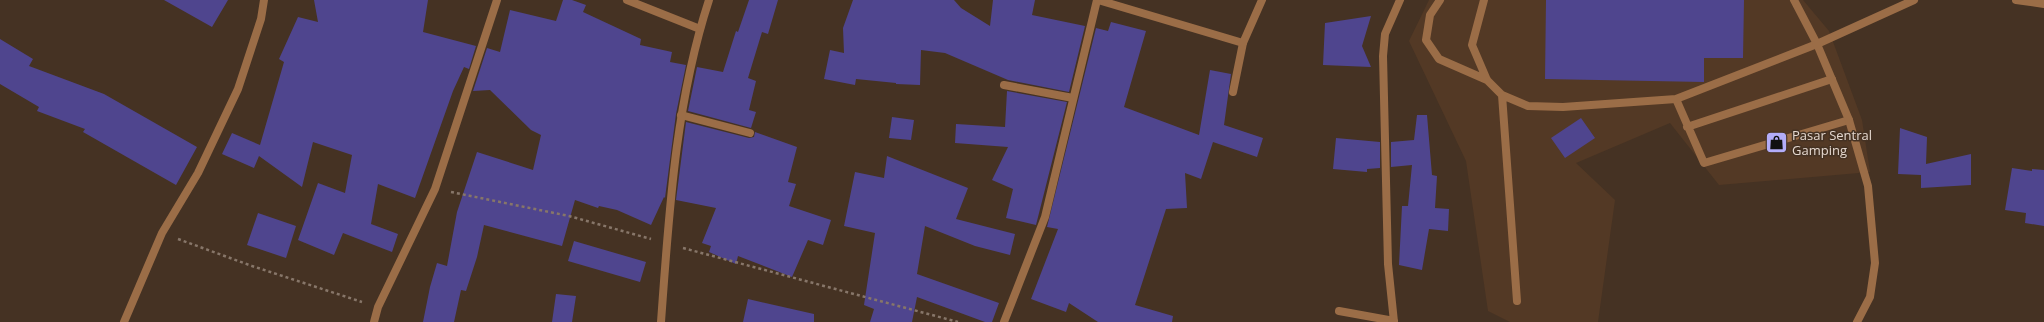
<svg xmlns="http://www.w3.org/2000/svg" width="2044" height="322" viewBox="0 0 2044 322" font-family="'Open Sans',sans-serif">
<style>
.built{fill:#533925}
.building{fill:#4f458e}
.lines{fill:none;stroke-linecap:round;stroke-linejoin:round}
.path{stroke:#877669;stroke-width:2.5;stroke-dasharray:3 3;stroke-linecap:butt}
.lane{stroke:#9b6d47;stroke-width:8}
.street{stroke:#9b6d47;stroke-width:8}
.labels{text-anchor:middle;dominant-baseline:central;stroke-width:3;stroke-linejoin:round;paint-order:stroke}
.poi-label{font-size:13px;fill:#e5d8cf;stroke:#453223;text-anchor:start}
</style>
<rect width="100%" height="100%" fill="#453223"/>
<path class="built" d="M1429,0H1803L1829,31L1862,120L1870,172L1719,185L1670,123L1576,163L1615,200L1598,322H1510L1488,311L1466,161L1409,41Z"/>
<path class="building" d="M164,0H228L212,27Z
M314,0H428L423,32L476,46L469,69L464,67L453,91L415,198L378,184L371,224L398,234L392,252L343,233L334,255L298,240L318,183L345,193L352,155L313,142L302,187L259,156L254,168L222,154L232,133L260,145L284,62L279,59L298,17L318,22Z
M563,0H572L586,5L583,12L641,39L640,45L672,52L670,62L686,65L676,114L665,198L664,197L651,225L617,210L599,206L598,208L575,200L562,246L484,225L477,257L466,291L461,290L454,322H423L430,287L437,263L447,266L457,212L477,152L533,170L541,135L531,130L490,90L473,91L487,48L500,52L510,10L556,21Z
M749,0H778L768,34L762,32L748,78L756,81L749,110L756,112L751,128L688,111L697,67L723,72L736,31L738,32Z
M853,0H954L961,8L990,26L993,0H1035L1032,15L1085,26L1069,92L1008,80L945,53L921,50L920,85L896,84V83L856,79L855,85L824,79L830,50L844,53L843,28Z
M1546,0H1744L1743,58H1704V82L1545,79Z
M1371,16L1362,46L1371,67L1323,65L1325,23Z
M1111,22L1146,31L1124,107L1199,135L1210,70L1231,74L1224,125L1263,138L1257,157L1213,142L1201,179L1185,173L1187,208L1166,209L1135,305L1173,316L1172,322H1098L1069,303L1066,312L1031,299L1058,229L1047,227L1096,28L1108,31Z
M0,39L33,59L29,66L104,94L197,147L176,185L83,132L85,129L37,111L39,107L0,84Z
M1007,91L1067,102L1036,225L1006,218L1013,189L992,180L1008,147L955,143L956,124L1005,127Z
M1417,115H1427L1432,175L1437,176L1435,208L1449,209L1448,231L1429,229L1422,270L1399,265L1402,206H1408L1412,165L1391,167V142L1414,140Z
M892,117L914,120L911,140L889,138Z
M1581,118L1595,138L1565,158L1551,138Z
M686,122L749,138L754,137L755,132L797,147L788,182L796,184L789,206L831,220L823,245L808,240L792,277L738,256L736,264L709,252L711,246L702,243L716,208L676,200Z
M1900,128L1927,137L1926,164L1971,154V185L1921,188V175L1898,174Z
M1336,138L1380,142V168L1367,169V172L1333,169Z
M887,156L968,188L956,219L1015,234L1010,255L975,246L925,226L917,274L999,303L992,322H985L917,297L912,322H870L874,309L864,305L875,233L844,226L855,172L884,178Z
M2012,168L2032,171V169L2044,170V226L2025,223L2026,213L2005,210Z
M258,213L296,226L286,258L247,245Z
M574,241L646,262L640,282L568,261Z
M556,294L576,296L572,322H552Z
M748,299L814,314V322H743Z"/>
<g class="lines">
<path class="path" d="M451,192L569,216L651,239
M178,239L252,266L362,302
M683,248L958,322"/>
<path class="lane" d="M627,0L700,29
M1098,0L1243,43L1233,92
M1440,0L1430,15L1426,40L1439,59L1487,80
M1484,0L1472,45L1487,80L1502,95L1528,106L1563,107L1676,99L1817,44
M1004,85L1073,98
M1502,95L1517,301
M1676,99L1704,163L1849,120
M681,115L750,133
M1687,127L1832,79"/>
<path class="street" d="M1794,0L1817,44L1849,120L1868,186L1875,263L1870,297L1857,322
M2016,0L2044,4
M1243,43L1262,0
M1817,44L1914,0
M1339,311L1394,321
M124,322L162,233L198,173L238,89L261,19L264,0
M374,322L378,307L435,189L497,0
M661,322C669,214 675,104 709,0
M1004,322L1045,217L1097,0
M1394,322L1388,264L1383,56L1385,34L1400,0"/>
</g>
<defs>
<symbol id="shop-square" viewBox="-11 -11 22 22"><rect x="-9" y="-9" width="18" height="18" rx="4" fill="#b3adf9" stroke="#453223"/><path d="M-5-2.5h2.3a2.7 3.5 0 0 1 5.4 0H5L5.5 6h-11ZM-1.5-2.5h3a1.5 2.3 0 0 0-3 0Z" fill="#111"/></symbol>
</defs>
<g fill-rule="evenodd">
<use href="#shop-square" x="1764" y="130" width="25" height="25"/>
</g>
<g class="labels">
<g class="poi-label">
<text x="1792" y="135">Pasar Sentral<tspan x="1792" dy="15">Gamping</tspan></text>
</g>
</g>
</svg>
